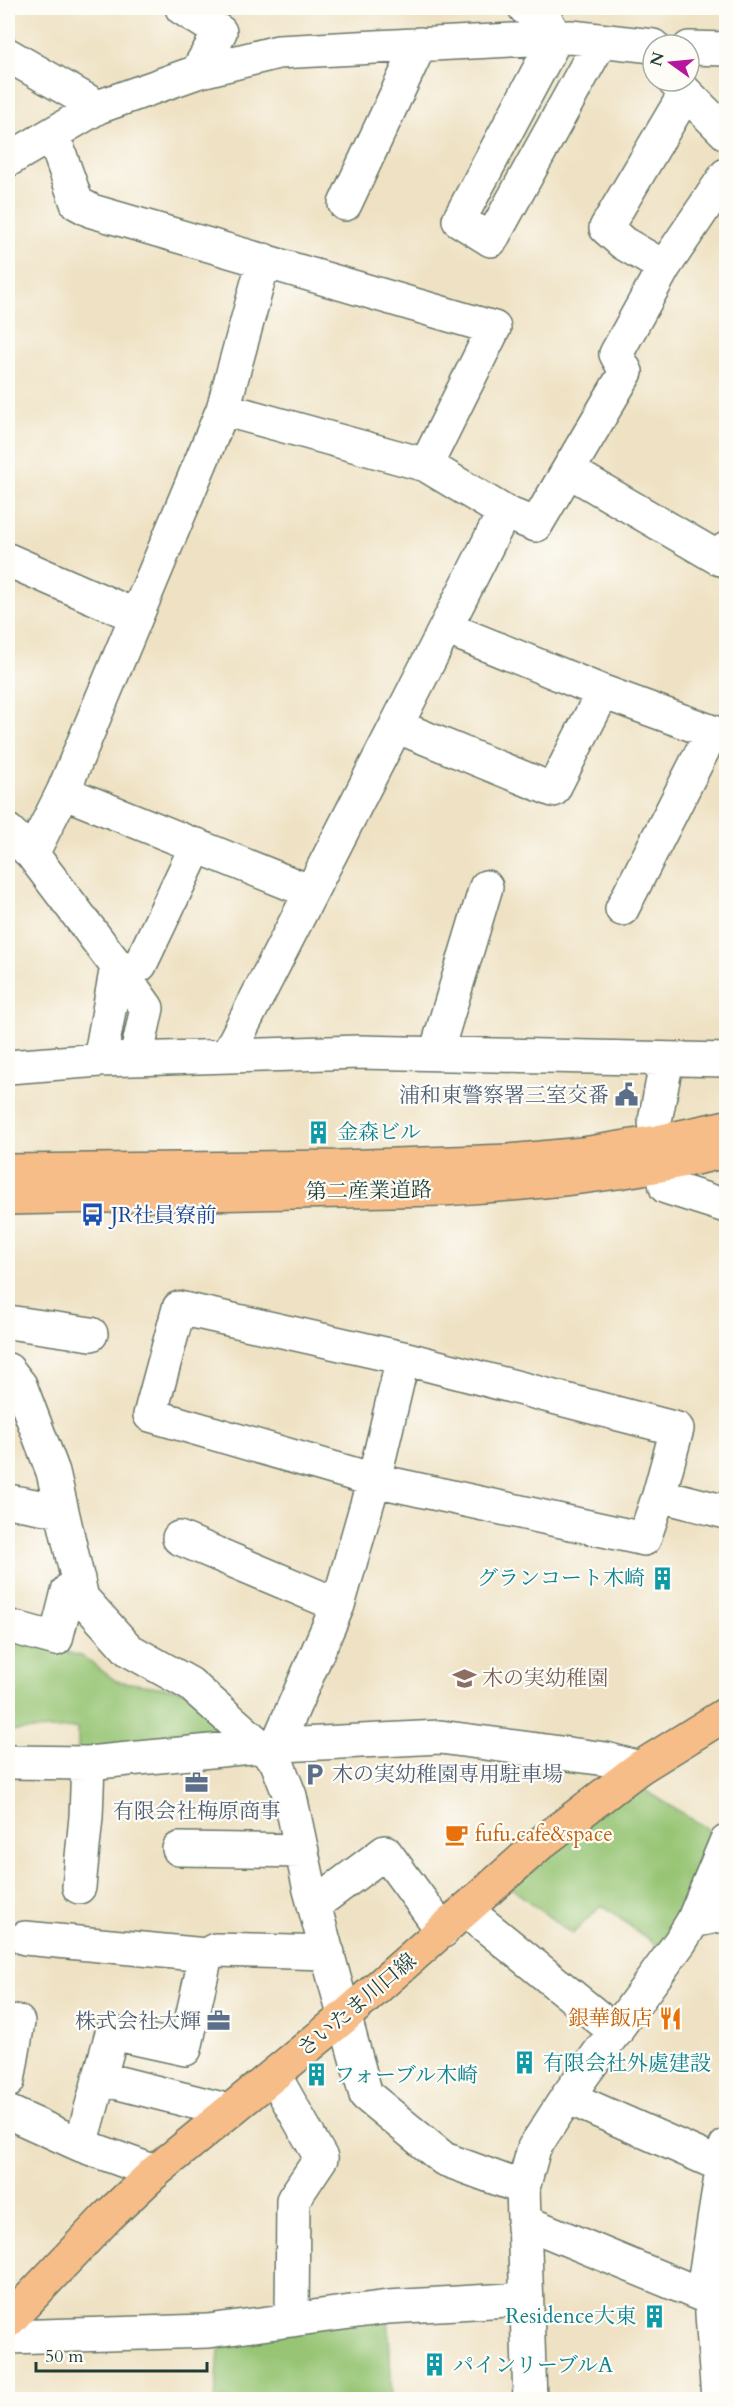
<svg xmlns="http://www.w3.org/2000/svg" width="734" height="2407" viewBox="0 0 734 2407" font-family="Cardo,'Noto Serif JP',serif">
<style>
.green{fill:#97c574;stroke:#5b8154;stroke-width:1.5}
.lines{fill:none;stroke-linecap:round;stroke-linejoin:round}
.minor-casing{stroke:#687766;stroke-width:36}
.major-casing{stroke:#687766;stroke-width:36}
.minor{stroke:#fff;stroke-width:33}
.major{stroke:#f7bd88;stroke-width:33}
.labels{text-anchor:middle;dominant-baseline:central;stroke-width:4.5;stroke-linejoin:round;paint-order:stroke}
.service-label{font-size:21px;fill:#4e5e75;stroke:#fdfcf7;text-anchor:end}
.culture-label{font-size:21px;fill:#0d838f;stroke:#fdfcf7;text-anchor:start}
.street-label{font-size:21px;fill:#1f3d34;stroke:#fdfcf7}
.transit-label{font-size:21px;fill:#164399;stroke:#fdfcf7;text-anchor:start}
.education-label{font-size:21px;fill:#785e54;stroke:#fdfcf7;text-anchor:start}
.food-label{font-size:21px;fill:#c56008;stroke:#fdfcf7;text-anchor:start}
</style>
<rect width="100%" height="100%" fill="#fdfcf7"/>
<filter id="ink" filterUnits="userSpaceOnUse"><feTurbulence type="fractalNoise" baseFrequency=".0167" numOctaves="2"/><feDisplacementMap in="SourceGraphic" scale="12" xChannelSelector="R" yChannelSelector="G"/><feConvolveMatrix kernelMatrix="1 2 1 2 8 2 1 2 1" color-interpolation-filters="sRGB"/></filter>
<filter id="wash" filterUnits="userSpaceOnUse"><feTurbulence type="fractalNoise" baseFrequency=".008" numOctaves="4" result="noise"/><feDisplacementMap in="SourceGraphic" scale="24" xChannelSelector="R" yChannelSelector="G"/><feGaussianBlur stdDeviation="1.35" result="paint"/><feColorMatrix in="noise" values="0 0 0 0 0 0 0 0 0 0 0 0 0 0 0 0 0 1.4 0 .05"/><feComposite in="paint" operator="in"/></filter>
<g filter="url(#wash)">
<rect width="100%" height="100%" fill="#efe2c4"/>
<path class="green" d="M8,1634L83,1657L116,1681L186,1691L249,1741L78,1757V1728L8,1731Z
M632,1782L719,1836L661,1949L602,1905L572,1934L506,1884Z
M388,2312L392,2399L215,2400L220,2340Z"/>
</g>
<g filter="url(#ink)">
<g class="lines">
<defs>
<path id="minor" d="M182,8L220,32L197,72
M525,8L547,22L556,38L459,220L491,240L595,51L596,40
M689,48L726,49
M8,55L98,107
M674,81L726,133
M53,135L77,203L92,211L494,328L426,465
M8,160L98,107L197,72L278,52L571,37L653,46
M345,204L420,44
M664,267L623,243L606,228L685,94
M223,409L426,465L504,512L536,525L626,372L616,354L664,267L726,175
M569,471L720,559L726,549
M8,560L136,616
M446,628L603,692L726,737
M396,726L504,512
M63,792L311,892
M8,831L32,854L117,966L100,1060
M32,854L63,792L223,409L264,260
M622,909L712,732
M117,966L147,1008L136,1059
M125,976L140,965L197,845
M436,1053L486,887
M227,1056L396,726L553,790L603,692
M8,1067L100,1060L359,1052L726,1060
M657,1142L655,1121L667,1059
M661,1166L666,1187L726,1206
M8,1322L91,1334
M8,1370L20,1385L53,1472L82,1598L129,1650L190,1684L276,1760L290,1796L310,1890L366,2095L444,2159L523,2188
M659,1495L644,1539L374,1480L150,1415L179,1308L403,1358L677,1429L659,1495L726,1512
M8,1501L62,1511
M179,1538L338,1605
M8,1626L56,1639L68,1591L78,1579
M277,1745L338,1605L374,1480L403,1358
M8,1762L88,1763L262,1746L440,1737L606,1759L639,1768
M179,1849L302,1851
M79,1887L86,1817L88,1763
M314,1905L385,1852L443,1931
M466,1910L616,2032
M693,1921L726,1914
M25,1938L206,1955L215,1950L328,1953
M274,2075L321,2158L293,2200L292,2320
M99,2078L218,2108L224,2114
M8,2081L18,2022
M567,2097L723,2166
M8,2112L81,2145L155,2172
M81,2145L112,2033L185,2049L206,1955
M523,2228L535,2226L702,2295L726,2303
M702,2295L726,2146
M711,2299L718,2400
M8,2337L208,2331L388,2307L524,2299
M530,2400L523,2188L534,2148L567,2097L680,1942L693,1921L726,1842"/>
<path id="major" d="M8,1171L339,1167L509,1161L583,1154L657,1142L726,1127
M8,1198L443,1189C539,1183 633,1174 726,1151
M8,2321L107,2217L155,2172L343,2018L541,1843L639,1768L726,1714"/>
</defs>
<use href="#minor" class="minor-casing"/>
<use href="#major" class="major-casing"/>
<use href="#minor" class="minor"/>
<use href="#major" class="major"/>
</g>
</g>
<defs>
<symbol id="civic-bare" viewBox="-9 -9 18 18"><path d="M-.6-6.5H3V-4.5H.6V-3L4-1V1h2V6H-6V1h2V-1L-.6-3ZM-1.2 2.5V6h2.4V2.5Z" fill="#5c6f8a" stroke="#fdfcf7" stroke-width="2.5" paint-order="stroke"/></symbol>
<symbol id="building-bare" viewBox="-9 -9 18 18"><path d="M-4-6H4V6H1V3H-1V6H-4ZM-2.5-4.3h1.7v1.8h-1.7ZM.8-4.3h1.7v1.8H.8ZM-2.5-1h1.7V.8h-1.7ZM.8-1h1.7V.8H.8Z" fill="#0f9aa8" stroke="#fdfcf7" stroke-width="2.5" paint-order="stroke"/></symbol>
<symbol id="bus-bare" viewBox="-9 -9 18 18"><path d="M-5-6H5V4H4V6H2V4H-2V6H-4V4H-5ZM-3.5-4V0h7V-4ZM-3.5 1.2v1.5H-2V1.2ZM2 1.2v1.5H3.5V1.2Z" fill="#1a4fb4" stroke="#fdfcf7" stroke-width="2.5" paint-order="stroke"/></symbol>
<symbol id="school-bare" viewBox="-9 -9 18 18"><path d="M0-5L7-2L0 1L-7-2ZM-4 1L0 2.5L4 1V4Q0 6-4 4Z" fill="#8d6e63" stroke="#fdfcf7" stroke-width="2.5" paint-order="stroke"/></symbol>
<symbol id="parking-bare" viewBox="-9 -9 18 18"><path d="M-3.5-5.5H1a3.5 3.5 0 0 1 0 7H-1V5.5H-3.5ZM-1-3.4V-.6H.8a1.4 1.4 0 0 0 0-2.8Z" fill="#5c6f8a" stroke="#fdfcf7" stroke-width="2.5" paint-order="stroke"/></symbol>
<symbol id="office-bare" viewBox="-9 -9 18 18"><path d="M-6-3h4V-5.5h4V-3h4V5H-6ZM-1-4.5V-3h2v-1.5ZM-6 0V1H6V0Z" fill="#5c6f8a" stroke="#fdfcf7" stroke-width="2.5" paint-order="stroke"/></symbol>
<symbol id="cafe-bare" viewBox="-9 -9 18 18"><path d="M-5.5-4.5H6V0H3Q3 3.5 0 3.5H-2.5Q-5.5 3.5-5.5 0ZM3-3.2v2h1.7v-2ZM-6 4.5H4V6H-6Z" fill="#e8710a" stroke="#fdfcf7" stroke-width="2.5" paint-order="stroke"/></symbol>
<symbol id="restaurant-bare" viewBox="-9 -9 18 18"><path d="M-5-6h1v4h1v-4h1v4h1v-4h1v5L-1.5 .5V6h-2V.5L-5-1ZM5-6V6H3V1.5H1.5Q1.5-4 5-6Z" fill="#e8710a" stroke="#fdfcf7" stroke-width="2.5" paint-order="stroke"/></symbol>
</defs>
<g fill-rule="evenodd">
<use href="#civic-bare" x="610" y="1078" width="33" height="33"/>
<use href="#building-bare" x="302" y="1116" width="33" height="33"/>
<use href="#bus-bare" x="76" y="1198" width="33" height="33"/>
<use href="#building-bare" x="646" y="1562" width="33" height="33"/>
<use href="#school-bare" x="448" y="1662" width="33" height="33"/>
<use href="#parking-bare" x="298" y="1758" width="33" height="33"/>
<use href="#office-bare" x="180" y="1766" width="33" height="33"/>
<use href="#cafe-bare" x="440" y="1818" width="33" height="33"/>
<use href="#restaurant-bare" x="654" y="2002" width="33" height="33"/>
<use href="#office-bare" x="202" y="2004" width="33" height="33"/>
<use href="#building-bare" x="508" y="2046" width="33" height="33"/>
<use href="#building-bare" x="300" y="2058" width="33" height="33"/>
<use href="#building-bare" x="638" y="2300" width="33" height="33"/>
<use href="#building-bare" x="418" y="2348" width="33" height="33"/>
</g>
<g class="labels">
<g class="service-label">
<text x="609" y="1095">浦和東警察署三室交番</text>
<text x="332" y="1774" text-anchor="start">木の実幼稚園専用駐車場</text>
<text x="197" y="1811" text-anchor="middle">有限会社梅原商事</text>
<text x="201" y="2021">株式会社大輝</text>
</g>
<g class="culture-label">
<text x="337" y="1132">金森ビル</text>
<text x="645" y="1578" text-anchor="end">グランコート木崎</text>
<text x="543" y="2063">有限会社外處建設</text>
<text x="334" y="2075">フォーブル木崎</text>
<text x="636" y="2316" text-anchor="end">Residence大東</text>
<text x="453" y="2365">パインリーブルA</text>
</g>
<g class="street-label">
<text transform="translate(369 1191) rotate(-1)">第二産業道路</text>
<text transform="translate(357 2005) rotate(-40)">さいたま川口線</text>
</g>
<g class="transit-label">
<text x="111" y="1215">JR社員寮前</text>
</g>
<g class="education-label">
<text x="482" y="1678">木の実幼稚園</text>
</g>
<g class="food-label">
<text x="475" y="1834">fufu.cafe&amp;space</text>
<text x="652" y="2018" text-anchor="end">銀華飯店</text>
</g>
</g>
<rect width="734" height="2407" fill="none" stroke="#fdfcf7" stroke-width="30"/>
<g transform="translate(671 63) rotate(285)"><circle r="28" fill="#fdfcf7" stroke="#a4b0a9" stroke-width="1.5"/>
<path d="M0-4.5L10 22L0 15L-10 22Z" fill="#b5179e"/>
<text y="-9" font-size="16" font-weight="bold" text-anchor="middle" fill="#1f3d34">N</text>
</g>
<path d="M36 2362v9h171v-9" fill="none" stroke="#1f3d34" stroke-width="3"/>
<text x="45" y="2362" font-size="18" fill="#1f3d34" stroke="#fdfcf7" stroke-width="4.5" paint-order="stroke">50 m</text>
</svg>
